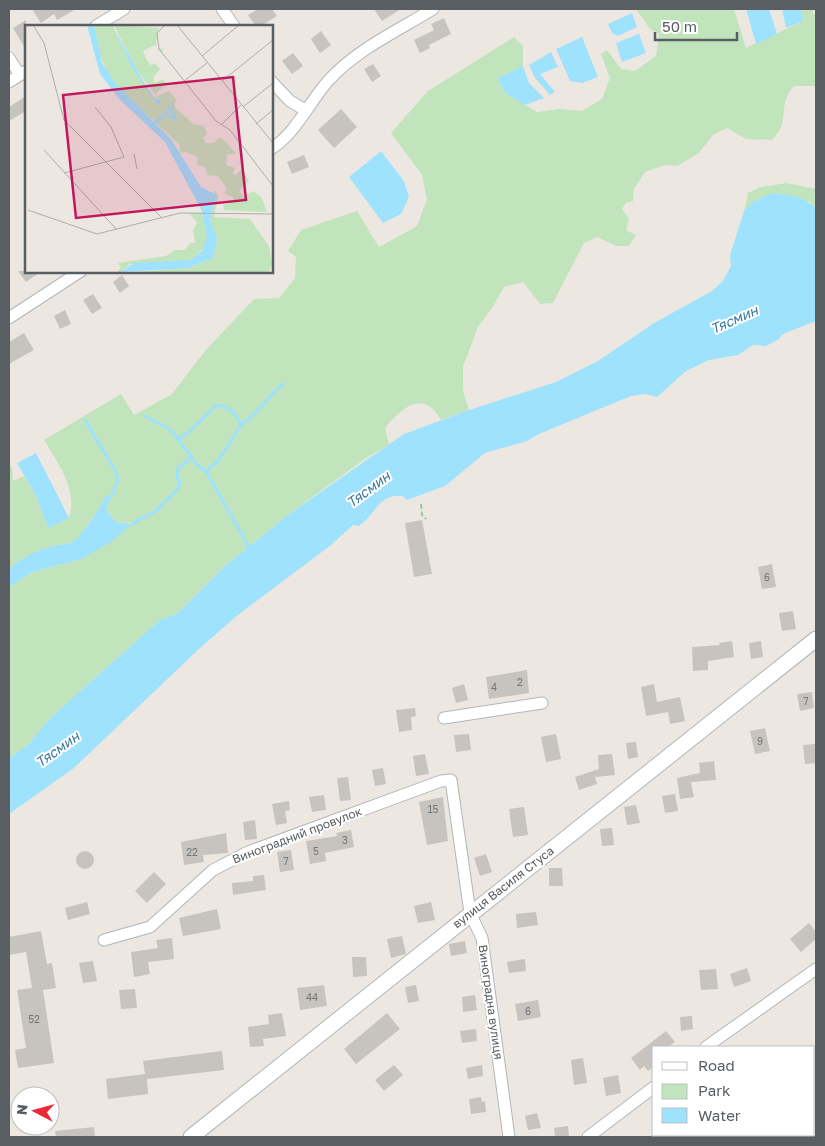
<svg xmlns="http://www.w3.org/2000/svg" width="825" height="1146" viewBox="0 0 825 1146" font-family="'Golos Text',sans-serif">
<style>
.green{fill:#c2e4bd}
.water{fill:#9fe2fe}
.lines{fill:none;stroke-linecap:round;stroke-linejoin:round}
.stream{stroke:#9fe2fe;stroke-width:3}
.building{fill:#c7c3be}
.minor-casing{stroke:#b2b5b8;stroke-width:13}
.tertiary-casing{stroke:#b2b5b8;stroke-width:17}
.path{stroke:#99ca9f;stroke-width:2;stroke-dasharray:5 2.5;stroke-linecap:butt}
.minor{stroke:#fff;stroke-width:11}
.tertiary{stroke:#fff;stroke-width:15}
.labels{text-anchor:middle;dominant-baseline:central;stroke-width:4;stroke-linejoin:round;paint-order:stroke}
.number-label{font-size:10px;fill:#747779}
.street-label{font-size:12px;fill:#595e62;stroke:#fff}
.water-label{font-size:14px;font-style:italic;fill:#38789e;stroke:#fff}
.inset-river{fill:none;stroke:#9fe2fe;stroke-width:2.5}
.inset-road{fill:none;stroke:#adadaa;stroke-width:1}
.view{fill:#c2185b;fill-opacity:0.15;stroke:#c2185b;stroke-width:2.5}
.inset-edge{fill:none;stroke:#595e62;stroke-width:2.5}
</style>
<rect width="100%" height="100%" fill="#ece8e1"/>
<path class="green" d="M636,9H734L746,48L803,21L801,9H813V15L816,14V86H794C776,106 792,120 772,140L746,139L727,128L713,135L699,153L677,166L665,165L645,172L634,189L633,201L626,203L622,209L629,219L626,230L636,235L629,246H616L597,237L584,243L553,303L540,304L523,282L504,287L492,308L478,327L463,367V391L469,410L441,420C423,389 403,407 385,428L389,445L369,456L289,514L225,566L178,613L160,620L50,718L28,745L9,758V587L32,572L82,559L110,542L131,523L115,522L106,509C88,514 88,533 73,542C68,545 59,544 54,546C36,551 23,557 9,569V463L12,468L13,481L24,476L36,496L48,528L69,518C78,490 58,463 44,440L121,394L134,415L172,394L204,352L254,299L279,298L295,278L296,257L288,251L301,230L357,211L379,247L417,226L427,199L422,175L391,133L428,91L514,37L523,46V66L498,78L505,93L537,112L560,109L582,111L602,99L610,78L601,54L607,50L621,69L635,71L656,56L659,34L650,29Z
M787,183L816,189V208L809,201L744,211L748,193L760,187Z"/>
<path class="water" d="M746,9H769L777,34L756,44Z
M782,9H801L803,21L786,28Z
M632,13L637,27L618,36L612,33L608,24Z
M639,34L646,53L622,62L616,43Z
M582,37L598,77L582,83L570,81L556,49Z
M551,52L558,67L540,74L555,92L550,95L535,78L529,65Z
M523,66L529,83L544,98L525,105L505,93L498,78Z
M381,151L404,181L409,197L401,214L383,223L349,177Z
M772,193C789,195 804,196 816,208V321L783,334L778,340L766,346L753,345L738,355L709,360L686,371L657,397L645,394L631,396L539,434L527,441L485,453L445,486L407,500L403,496C378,494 377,513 359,526L353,525L331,545L239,614L200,648L74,768L9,814V758L28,745L50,718L160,620L178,613L225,566L289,514L404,434L469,410L556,382L598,361L654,323L712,291L723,281L731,266L730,255L744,211L753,202Z
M36,453L69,518L48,528L36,496L17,463Z
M112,495L106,509L115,522L132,524L111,542L82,559L32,572L9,587V569C23,557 35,551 53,546C59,544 67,545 72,542C81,538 102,505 106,496Z"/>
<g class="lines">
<path class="stream" d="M145,416L171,430L200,468L206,471L250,549
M85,420L116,472L118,480L112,495
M241,425C258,414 267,397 283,384
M178,439L189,432L217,405C231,408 235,412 241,425L218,461L206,471
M133,524C139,518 147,517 154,512C157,511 176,490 180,486L177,477L178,468L192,457"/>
</g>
<path class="building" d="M32,9H76L57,20L54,14L41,23Z
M258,9H272L277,16L261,26H256L248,15Z
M374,9H401L382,21Z
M444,18L451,34L429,45L430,48L420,53L414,40L434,30L431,24Z
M26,20V50L13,28Z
M321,31L331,45L320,53L311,39Z
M293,53L303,66L292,74L282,61Z
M373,64L381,76L372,82L364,69Z
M26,96V111L9,121V107Z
M341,109L357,127L334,148L318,130Z
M304,155L309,167L292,174L287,162Z
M18,271H42L26,282Z
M122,275L129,286L120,293L113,282Z
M93,294L102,308L92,314L83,300Z
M65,310L71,324L60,329L54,316Z
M24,333L34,350L9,364V342Z
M422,520L432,574L414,577L405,523Z
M772,564L776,587L762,589L758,567Z
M793,611L796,629L782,631L779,613Z
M732,641L734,657L708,661V670L693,671L692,647L720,645L719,643Z
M761,641L763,657L751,659L749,643Z
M527,670L529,693L489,699L486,677Z
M464,684L468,700L456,703L452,688Z
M654,684L657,702L680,697L685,721L670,724L668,712L646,716L641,687Z
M812,692L814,708L800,711L797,694Z
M415,708L416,716L411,717L412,730L399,732L396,710Z
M765,728L770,751L755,754L750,731Z
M469,734L471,750L456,752L454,735Z
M556,734L561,759L546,762L541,737Z
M636,742L638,757L628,759L626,743Z
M816,744V763L805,764L803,745Z
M425,754L429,774L416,776L413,756Z
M612,754L615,775L595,777L597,784L579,790L575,777L599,769L598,755Z
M714,761L716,780L691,782L694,797L680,799L677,778L700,773L699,763Z
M383,768L386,784L375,786L372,770Z
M348,777L351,800L340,801L337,778Z
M675,794L678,811L665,813L662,796Z
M324,795L326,810L312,812L309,797Z
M443,797L448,841L427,845L419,802Z
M289,801L290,810L285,811L287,823L276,825L272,804Z
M636,805L640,823L627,825L624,807Z
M524,807L528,835L513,837L509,809Z
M255,820L257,839L245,840L243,822Z
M612,828L614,845L602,846L600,829Z
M351,830L354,847L325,853L326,861L310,864L306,841L337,836L336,833Z
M226,833L228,853L203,855L204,862L184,865L181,842Z
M291,850L294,870L280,872L277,852Z
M76 860a9 9 0 1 1 18 0a9 9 0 1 1-18 0Z
M486,854L492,872L480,876L474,858Z
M549,868H562L563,886H549Z
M154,872L166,884L147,903L135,891Z
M264,875L266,890L233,895L232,883L253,881V876Z
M87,902L90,914L68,920L65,908Z
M431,902L435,920L418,923L414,906Z
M217,909L221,929L183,936L179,918Z
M536,912L538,925L517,928L516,914Z
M809,923L816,932V939L801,952L790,939Z
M41,931L47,964L52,963L56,988L43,990L54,1063L18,1068L15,1050L26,1048L17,990L32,988L26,952L9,955V937Z
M402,936L406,954L391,958L387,939Z
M172,938L174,959L148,962L150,974L134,977L131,952L158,948L156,940Z
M465,941L467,953L451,956L449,944Z
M352,957H366L367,976L353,977Z
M525,959L526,971L509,973L507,962Z
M93,961L97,981L83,983L79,963Z
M747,968L751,981L734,987L730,974Z
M716,969L718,989L701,990L699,970Z
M324,985L327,1006L300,1010L297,988Z
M416,985L419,1001L408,1003L405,987Z
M135,989L137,1008L121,1009L119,990Z
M475,995L477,1010L463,1012L462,997Z
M538,1000L541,1017L518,1021L515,1004Z
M282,1013L286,1036L263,1039L264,1046L250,1047L248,1027L269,1024L268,1015Z
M387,1013L400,1029L356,1064L344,1049Z
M692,1016L693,1029L681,1031L680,1017Z
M476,1029L477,1041L462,1043L460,1031Z
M666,1031L675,1042L668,1047H654V1066L648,1071L644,1066L640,1070L631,1058Z
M222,1051L224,1070L147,1079L148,1094L108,1099L106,1079L145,1074L143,1061Z
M583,1058L587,1083L574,1085L571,1060Z
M394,1065L403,1075L384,1091L375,1080Z
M482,1065L483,1076L468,1079L466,1068Z
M618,1075L621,1093L606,1096L603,1078Z
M481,1097L482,1102L485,1101L486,1112L471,1114L469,1099Z
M537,1113L541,1128L528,1130L525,1116Z
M568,1126L569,1137H555L554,1128Z
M94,1127L95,1137H56L55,1131Z"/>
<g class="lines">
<defs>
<path id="minor" d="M222,9L234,26
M96,26L124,9
M9,58L20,75
M271,81L290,101L305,110
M9,82L26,71
M271,149C297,132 308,104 328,81C356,50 397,31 433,9
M9,318L81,271
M444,718L542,703
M104,940L150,927L213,870L248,852L441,781L451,780L470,913L482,938L509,1137
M706,1047L816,969
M588,1137L654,1087"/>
<path id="tertiary" d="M191,1137L816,639"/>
</defs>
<use href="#minor" class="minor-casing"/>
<use href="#tertiary" class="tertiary-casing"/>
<path class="path" d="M421,504L422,515L426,519"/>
<use href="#minor" class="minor"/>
<use href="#tertiary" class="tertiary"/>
</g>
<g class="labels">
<g class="number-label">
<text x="767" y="577">6</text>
<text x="520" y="682">2</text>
<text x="494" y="687">4</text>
<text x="806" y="701">7</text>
<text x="760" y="741">9</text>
<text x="433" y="809">15</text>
<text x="345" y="840">3</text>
<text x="316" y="851">5</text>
<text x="192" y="852">22</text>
<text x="286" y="861">7</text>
<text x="312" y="997">44</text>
<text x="528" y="1011">6</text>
<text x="34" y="1019">52</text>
</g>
<g class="street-label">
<text transform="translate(297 835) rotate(-21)">Виноградний провулок</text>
<text transform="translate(503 887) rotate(-38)">вулиця Василя Стуса</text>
<text transform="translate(491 1002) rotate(82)">Виноградна вулиця</text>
</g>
<g class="water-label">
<text transform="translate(734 319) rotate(-24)">Тясмин</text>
<text transform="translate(368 489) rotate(-37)">Тясмин</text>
<text transform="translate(57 749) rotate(-36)">Тясмин</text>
</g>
</g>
<g transform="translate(25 25)">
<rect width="248" height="248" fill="#ece8e1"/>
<path d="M69,0H87L106,41L133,79L134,75L110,43L89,0L134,3L131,17L132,23L138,24L136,28L130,20L118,26L123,37L126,40L130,38L135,44L128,53L130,58L138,54L142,59L131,68L132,71L144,66L152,76L149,79L152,84L168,99L179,101L182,109L178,113L181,118H189L195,112L201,117L211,129H202L201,140L210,143L208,148L210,151L217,144L224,156L214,165L218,172L228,166L237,173L242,187L199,185L198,180L208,177V172L200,169L201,162L193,151L182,150L181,143L172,139L173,132L161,127L155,128L154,119L98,68L83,50L72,22ZM189,166H191L193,172L189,192L225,194L244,221L247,239L244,247H115L169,241L188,233L191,216L185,195L191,176ZM164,188H177L182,211V218L170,233L159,237L105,239L96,247H92L96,242L93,238L141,231L150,225H160L165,218H170L168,205L172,198Z" fill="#c2e4bd"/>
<path d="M62,0H69L77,38L90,58L146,114L176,162L192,170L185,195L192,214L188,233L163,243L96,247L109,238L166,235L177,226L182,211L176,184L140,117L95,75L75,49ZM87,0L117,54L129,72L136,76L133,80L106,41Z" fill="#9fe2fe"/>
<path class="inset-river" d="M142,91L151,93L146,86M130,98L149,80"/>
<path class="inset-road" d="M8,0L19,18L39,95L136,192M140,0L132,8L134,24L191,96L205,105L248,161M152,0L248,118M177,31L214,0M159,56L182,38M197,56L248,15M218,82L248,58M197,99L216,80M231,99L248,85M19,125L92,205M109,129L112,144M39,148L99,132L86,102L70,82M3,185L72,209L155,188L248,189"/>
<path class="view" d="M208,52L221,175L51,193L38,70Z"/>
<rect width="248" height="248" class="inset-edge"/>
</g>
<rect width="825" height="1146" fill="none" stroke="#595e62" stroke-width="20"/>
<rect x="652" y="1046" width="162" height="90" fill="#ffffff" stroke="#bdbfc0"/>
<rect x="662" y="1062" width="25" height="8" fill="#ffffff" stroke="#bdbfc0"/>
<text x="698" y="1071" font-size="15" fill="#595e62">Road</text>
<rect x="662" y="1084" width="25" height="15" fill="#c2e4bd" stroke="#bdbfc0"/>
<text x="698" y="1096" font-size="15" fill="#595e62">Park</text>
<rect x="662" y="1108" width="25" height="15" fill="#9fe2fe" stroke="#bdbfc0"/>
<text x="698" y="1121" font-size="15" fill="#595e62">Water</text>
<g transform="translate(35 1111) rotate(276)"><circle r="24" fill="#ffffff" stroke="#bdbfc0"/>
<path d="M0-4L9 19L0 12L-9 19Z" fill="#e72c38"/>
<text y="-8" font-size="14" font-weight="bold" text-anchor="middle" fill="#595e62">N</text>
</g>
<path d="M655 32v8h82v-8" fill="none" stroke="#595e62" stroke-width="2.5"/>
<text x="662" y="32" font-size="15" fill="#595e62" stroke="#ffffff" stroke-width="4" paint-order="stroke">50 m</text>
</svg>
